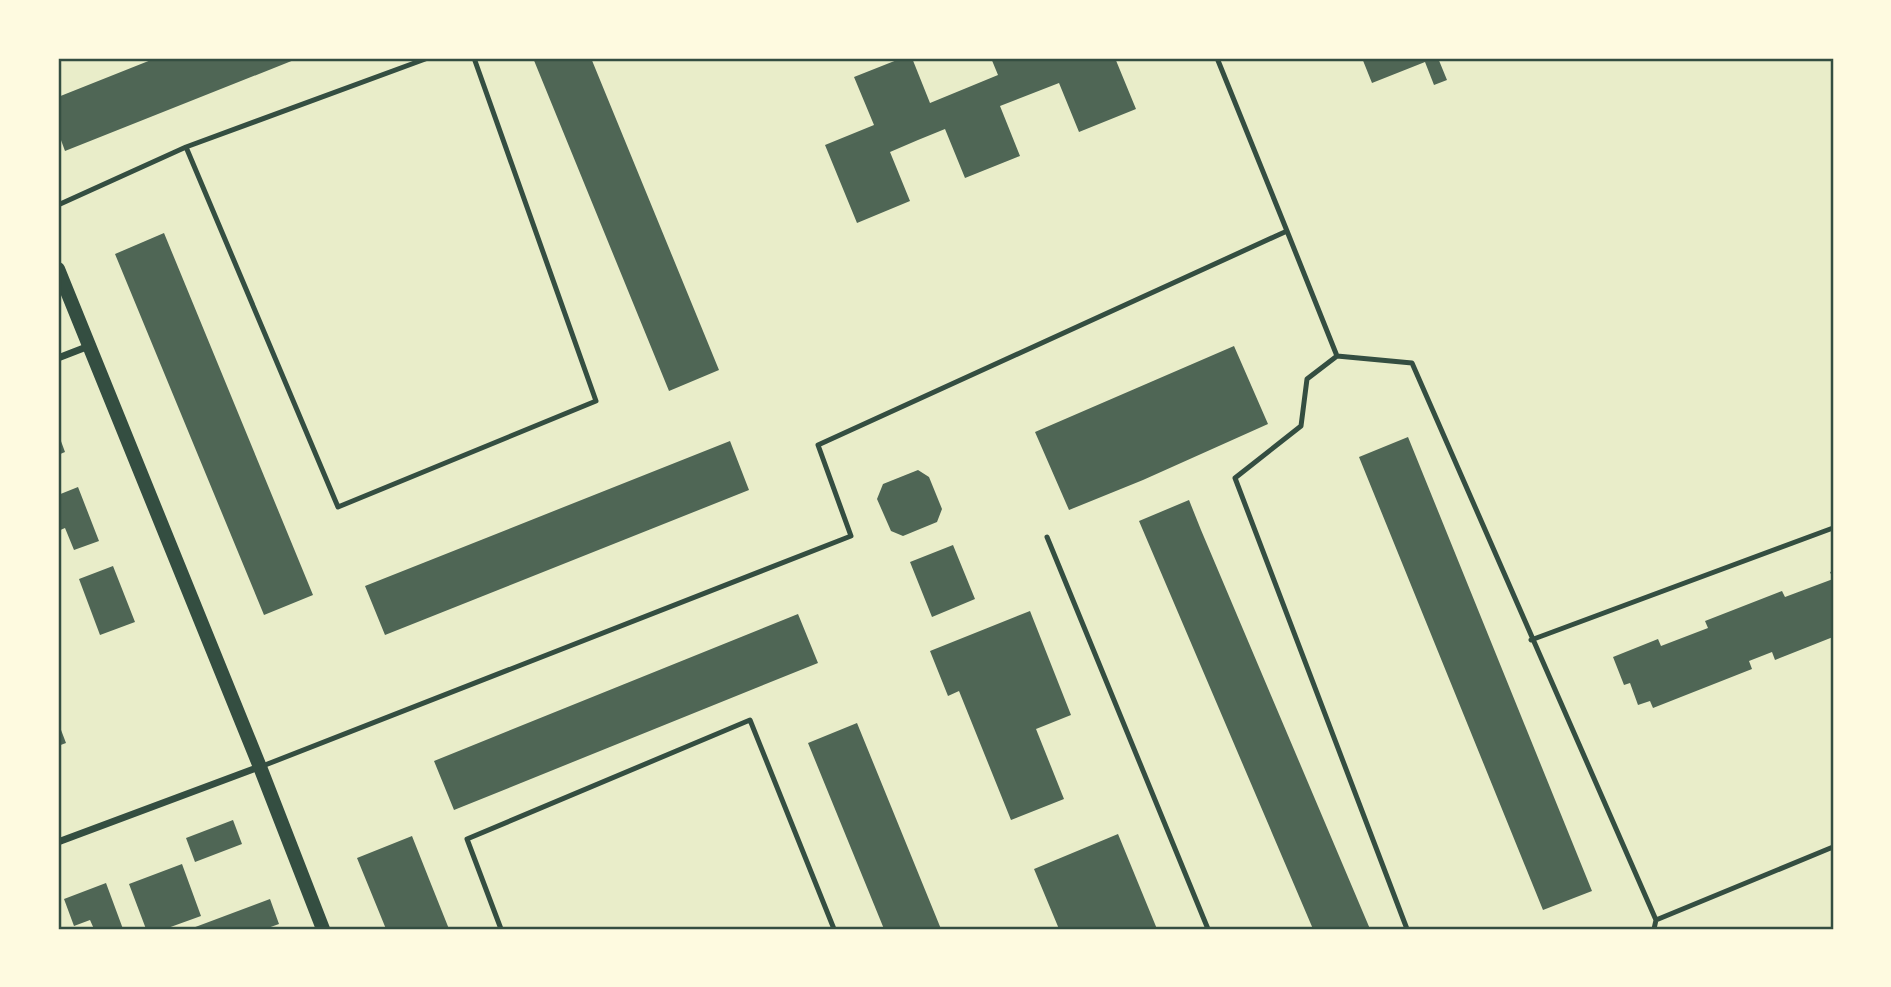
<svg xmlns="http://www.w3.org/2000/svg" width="1891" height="987" viewBox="0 0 1891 987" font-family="'Fira Sans Condensed',sans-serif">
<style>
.building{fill:#4f6655}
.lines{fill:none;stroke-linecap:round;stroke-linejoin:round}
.service{stroke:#344e41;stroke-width:5}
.minor{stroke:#344e41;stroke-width:7}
.secondary{stroke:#344e41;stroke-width:14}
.neatline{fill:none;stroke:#344e41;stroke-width:2.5}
</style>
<rect width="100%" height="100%" fill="#e9edc9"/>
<path class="building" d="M156,58H299L65,151L58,132V97Z
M533,58H591L719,370L669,391Z
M902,58H912L930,103L998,75L991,58H1115L1136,109L1079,132L1059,83L1000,106L1020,156L965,178L945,129L918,140L890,152L910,201L857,223L825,145L874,125L854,77Z
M1362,58H1438L1447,80L1434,85L1425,62L1372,83Z
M164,233L313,595L264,615L115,254Z
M1234,346L1268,424L1143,480L1069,510L1035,432Z
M58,433L65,452L58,455Z
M1408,437L1592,891L1543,910L1359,457Z
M730,441L749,490L385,635L365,586Z
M918,470L929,477L942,509L937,522L903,536L891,531L877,499L883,484Z
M78,487L99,541L74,550L65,528L58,531V495Z
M1189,500L1201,530L1370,929H1313L1139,521Z
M953,545L975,599L932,617L910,562Z
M113,566L135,622L100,635L79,579Z
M1833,571V637L1775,660L1772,652L1749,661L1752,669L1653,708L1650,701L1638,705L1630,683L1624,685L1613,657L1658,639L1661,646L1708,628L1705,621L1782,591L1785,597L1833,579L1830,572Z
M1030,611L1071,715L1036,729L1064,799L1011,820L959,691L948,696L930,651Z
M798,614L818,663L454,810L434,761Z
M58,722L66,743L58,746Z
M857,723L941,929H884L808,743Z
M233,820L242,844L195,862L186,838Z
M1118,834L1157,929H1059L1034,869Z
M412,836L429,879L449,929H386L357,858Z
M182,864L201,916L165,929H146L129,884Z
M106,883L123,929H94L90,920L74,926L64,899Z
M270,899L279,924L265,929H190Z"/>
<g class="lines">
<path class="service" d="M186,147L338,507L596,401L474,58
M58,205L186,147L428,58
M1287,231L1337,356L1412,363L1656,920
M1337,356L1307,379L1301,426L1235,478L1407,929
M1047,537L1208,929
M1531,640L1833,528
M260,767L851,536L818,445L1287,231L1217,58
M501,929L467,839L750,720L834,929
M1654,929L1656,920L1833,847"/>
<path class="minor" d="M58,358L89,346
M58,842L259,767"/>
<path class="secondary" d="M58,269L260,767L323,929"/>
</g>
<rect width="1891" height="987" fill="none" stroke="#fefae0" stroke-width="119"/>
<rect x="60" y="60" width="1772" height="868" class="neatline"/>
</svg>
